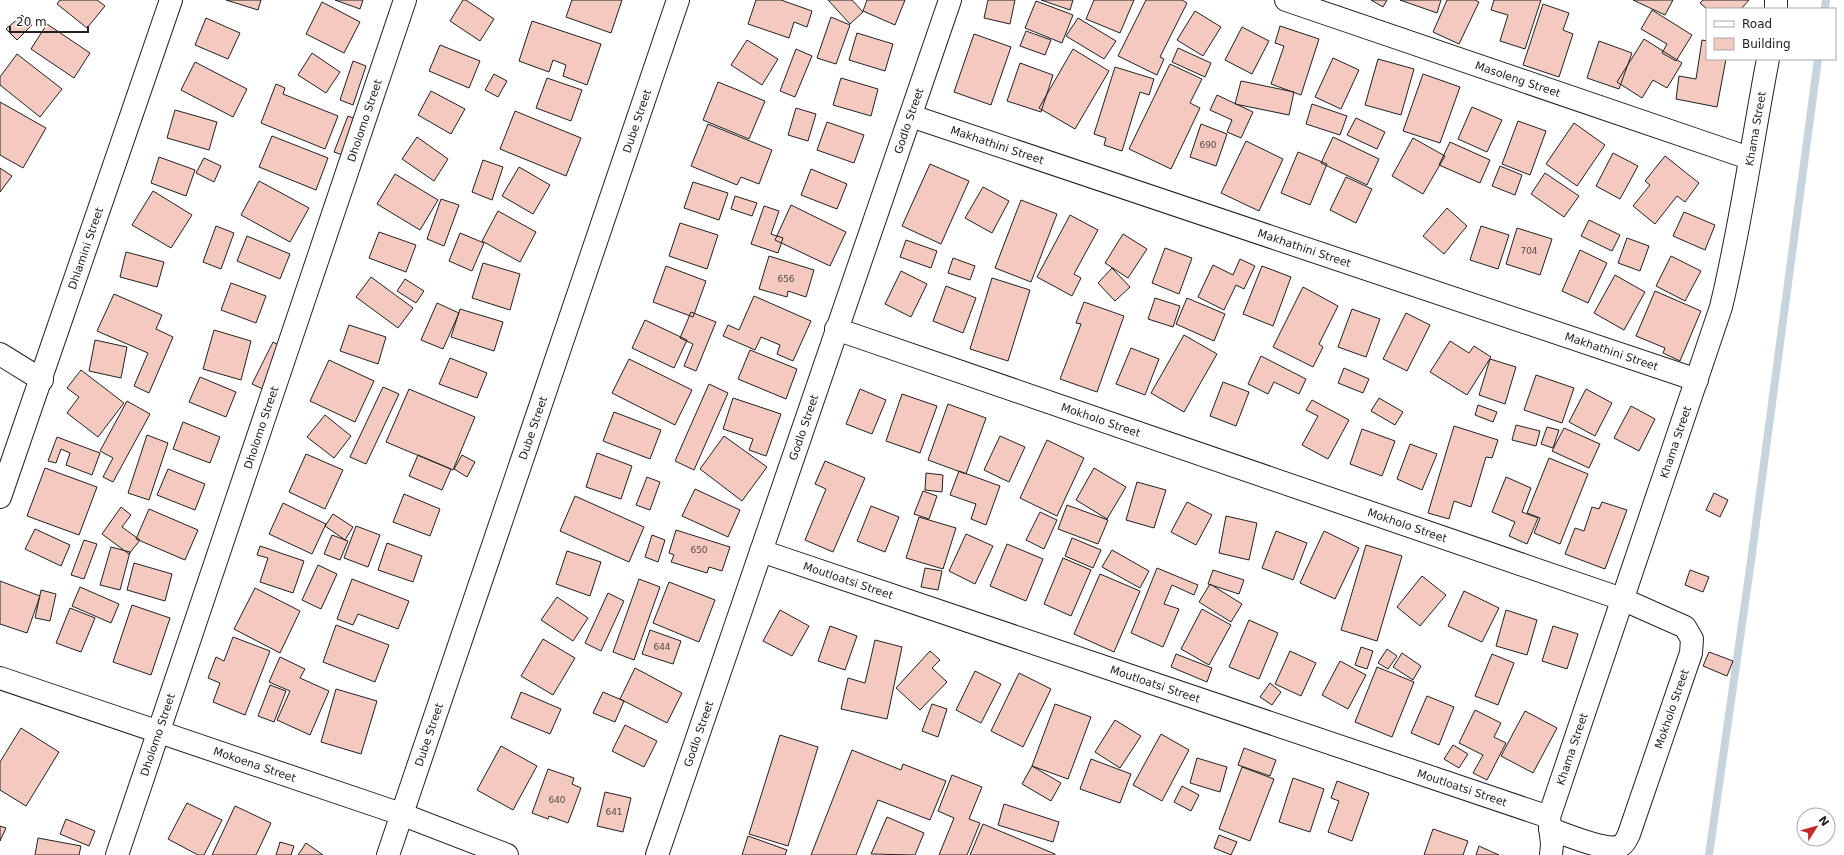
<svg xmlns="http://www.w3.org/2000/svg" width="1844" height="855" viewBox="0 0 1844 855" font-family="'DejaVu Sans',sans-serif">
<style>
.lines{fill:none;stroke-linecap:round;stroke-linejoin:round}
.stream{stroke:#c7d3dd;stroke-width:8}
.building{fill:#f3c9c0;stroke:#222}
.street-casing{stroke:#222;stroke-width:24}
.secondary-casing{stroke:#222;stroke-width:24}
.street{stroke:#fff;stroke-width:22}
.secondary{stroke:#fff;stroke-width:22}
.labels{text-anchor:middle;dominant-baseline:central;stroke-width:3;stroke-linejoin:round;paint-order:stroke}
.number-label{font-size:9px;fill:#564c4a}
.street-label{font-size:11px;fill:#222;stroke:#fff}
</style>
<rect width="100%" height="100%" fill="#fff"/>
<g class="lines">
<path class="stream" d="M1825,9L1826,0
M1709,855L1750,568L1818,59"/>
</g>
<path class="building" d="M60,0H97L105,6L87,28L57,4Z
M226,0H261L258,10Z
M335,0H363L360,9Z
M463,0H466L494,19L480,41L450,21Z
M572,0H622L611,33L566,17Z
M756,0H781L812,11L807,27L794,22L789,38L748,24Z
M828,0H852L863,12L850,24Z
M867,0H905L895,25L863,11Z
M988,0H1015L1010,24L984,18Z
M1041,0H1073L1070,10Z
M1094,0H1134L1120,33L1086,19Z
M1146,0H1182L1187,3L1160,57L1164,59L1157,75L1118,56Z
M1371,0H1387L1383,7Z
M1400,0H1441L1437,13Z
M1447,0H1475L1479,2L1459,44L1433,32Z
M1494,0H1541L1525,49L1500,41L1508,15L1491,10Z
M1633,0H1673L1665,15Z
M1703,0H1749L1741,9H1707L1700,3Z
M1036,1L1073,15L1062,43L1025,28Z
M322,2L360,22L344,53L306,34Z
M1543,4L1569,13L1563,30L1573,34L1559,77L1523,65Z
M1652,10L1692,35L1676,61L1662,53L1667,44L1641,29Z
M1195,11L1221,27L1203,56L1177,40Z
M22,15L32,25L17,40L6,29Z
M831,17L850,25L836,64L817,58Z
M206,18L240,33L228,59L195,45Z
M1078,18L1116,41L1104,59L1066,36Z
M532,21L601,44L587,85L563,76L566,65L553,60L549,72L519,61Z
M47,24L90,53L74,78L31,49Z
M1280,26L1319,39L1301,95L1271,84L1284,46L1275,43Z
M1242,27L1269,41L1252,74L1225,60Z
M1026,31L1051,40L1045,55L1020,46Z
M857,33L893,44L885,71L849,60Z
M974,34L1011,47L991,105L954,92Z
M1644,39L1682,63L1667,88L1653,80L1642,98L1617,82Z
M747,40L778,59L762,85L731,65Z
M1702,40L1707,41V59H1726L1717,107L1676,99L1679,76L1696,79Z
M1599,41L1632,53L1619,89L1587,78Z
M440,45L480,61L469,88L429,71Z
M1178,48L1211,63L1205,77L1172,62Z
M796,49L812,56L795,97L780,91Z
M1073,49L1109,71L1075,129L1039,108Z
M312,53L340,72L326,93L298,75Z
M17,54L62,89L40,117L0,85V77Z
M1333,58L1359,70L1341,109L1315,97Z
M1378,59L1414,69L1401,115L1365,105Z
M353,61L366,66L353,105L340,100Z
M195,62L247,89L233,117L181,90Z
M1020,63L1053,75L1041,112L1007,101Z
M1170,64L1202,79L1190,103L1200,108L1171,169L1129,149Z
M1115,67L1154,79L1149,95L1140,92L1122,151L1104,145L1106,138L1094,134Z
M494,74L507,81L498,97L485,90Z
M1423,74L1460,87L1440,143L1403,131Z
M547,78L582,90L571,121L536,108Z
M841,78L878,89L871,116L833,105Z
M1241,81L1294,92L1289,115L1235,104Z
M718,82L765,101L749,139L703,120Z
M276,84L285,88L283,94L338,116L325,149L261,123Z
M431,91L465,109L451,134L418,115Z
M1217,95L1253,112L1241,138L1227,132L1232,120L1210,110Z
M0,102L46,128L23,168L0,155Z
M1312,104L1347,116L1340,135L1306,124Z
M1472,107L1502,120L1487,152L1458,139Z
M796,108L816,114L808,141L788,135Z
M175,110L217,122L209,150L167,138Z
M515,111L581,138L566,176L500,149Z
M348,116L358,120L345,156L334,152Z
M1356,118L1385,132L1377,149L1347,135Z
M1518,121L1546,131L1530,175L1502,164Z
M827,122L864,135L854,163L817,150Z
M1574,123L1605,145L1577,186L1546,164Z
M708,124L772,150L759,184L741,177L737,185L691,166Z
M1201,124L1227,134L1216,166L1190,157Z
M272,136L328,158L316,190L259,167Z
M417,137L448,159L434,181L402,159Z
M1333,137L1379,159L1367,185L1321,163Z
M1413,138L1445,156L1423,194L1392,176Z
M1246,141L1283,159L1259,211L1221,193Z
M1450,142L1490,160L1480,183L1439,165Z
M1298,152L1327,164L1310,205L1281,193Z
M1613,153L1638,166L1620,199L1596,186Z
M1665,156L1699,183L1685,202L1677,196L1655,224L1633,206L1650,185L1645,181Z
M159,157L195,170L186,196L151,183Z
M204,158L221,166L214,182L196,173Z
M483,160L503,167L492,200L472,192Z
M930,164L969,181L941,244L902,226Z
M1500,166L1522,175L1515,195L1492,186Z
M519,167L550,185L533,214L502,196Z
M0,168L12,176L0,192Z
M811,169L847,184L837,209L801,195Z
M1545,173L1579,196L1564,217L1531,194Z
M395,174L438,200L420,230L377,204Z
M1346,177L1372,189L1356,223L1330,210Z
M259,181L309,208L290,242L241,215Z
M693,182L728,193L719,220L684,208Z
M983,187L1009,201L992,233L965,218Z
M153,191L192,215L171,248L132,225Z
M735,196L757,203L752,216L731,209Z
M441,199L459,205L444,246L427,239Z
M1021,200L1057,214L1031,282L995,268Z
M791,205L846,232L830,266L775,240Z
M764,206L779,211L771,234L783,238L778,253L751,244Z
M1447,208L1467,226L1444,254L1423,236Z
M498,211L536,232L520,262L482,241Z
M1684,212L1715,225L1705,250L1673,236Z
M1070,215L1098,230L1074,274L1081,278L1072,296L1037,277Z
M1589,220L1620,235L1612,251L1581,236Z
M680,223L718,235L707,269L669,256Z
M216,226L234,233L221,269L203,262Z
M1481,226L1509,235L1498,269L1470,260Z
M1517,228L1552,239L1540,275L1506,264Z
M379,232L416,245L406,272L369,258Z
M460,233L484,243L472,271L449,261Z
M1123,234L1147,249L1128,278L1105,263Z
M247,236L290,254L280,279L237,261Z
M1627,238L1649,246L1640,271L1618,263Z
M906,240L937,251L931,268L900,257Z
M1165,248L1192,258L1179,294L1152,283Z
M1580,250L1607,263L1588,303L1562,291Z
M126,252L164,262L157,287L120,277Z
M769,256L814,270L806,297L788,291L787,297L759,289Z
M1671,256L1701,271L1685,301L1656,286Z
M953,258L975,266L970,280L948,273Z
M1240,259L1255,266L1244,289L1236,285L1224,310L1198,297L1213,265L1233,275Z
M483,263L520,274L510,310L472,298Z
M666,266L706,281L693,317L653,302Z
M1262,266L1291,277L1273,326L1243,314Z
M1112,268L1130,287L1115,301L1098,283Z
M901,271L927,284L911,317L885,304Z
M1615,275L1645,292L1624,330L1594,313Z
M371,277L413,308L398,328L356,297Z
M992,278L1030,290L1008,361L970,349Z
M405,279L424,291L416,303L397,291Z
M231,283L266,296L256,323L221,310Z
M946,286L976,298L963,333L933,321Z
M1303,287L1338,306L1319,344L1323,347L1313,367L1273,347Z
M1655,291L1701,311L1680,361L1663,353L1665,348L1636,336Z
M114,294L162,315L156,329L173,337L149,393L134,386L148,353L97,331Z
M754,296L811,321L793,361L777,354L780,345L761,337L755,350L723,336L728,325L739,330Z
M1155,298L1180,306L1173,327L1148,319Z
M1187,298L1225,314L1214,341L1176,324Z
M1084,302L1124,316L1097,392L1060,379L1081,324L1076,323Z
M437,303L459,313L443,349L421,340Z
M460,309L503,322L494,351L451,337Z
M1352,309L1380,319L1366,357L1338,347Z
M691,312L716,322L696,371L684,366L693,344L680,338Z
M1406,313L1430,325L1407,371L1383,359Z
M645,320L687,340L674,368L632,348Z
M349,325L386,337L378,364L340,351Z
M214,330L251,341L241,380L203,369Z
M1184,335L1217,354L1184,412L1151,393Z
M95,340L127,347L121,378L89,371Z
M1450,341L1469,353L1474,346L1491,357L1467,395L1430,372Z
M273,342L286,349L265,390L252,384Z
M1131,348L1159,359L1145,395L1116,384Z
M750,350L797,369L786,399L738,379Z
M1261,356L1306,379L1299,394L1274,382L1268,394L1248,384Z
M450,358L487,373L477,398L439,384Z
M629,359L692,390L675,425L612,393Z
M1490,359L1516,367L1505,404L1479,395Z
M329,360L374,381L355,422L310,401Z
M1344,368L1369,379L1363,393L1338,383Z
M81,370L124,403L98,437L67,413L79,397L67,388Z
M1536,375L1574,388L1562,423L1524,410Z
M200,377L236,392L226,417L189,402Z
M1223,382L1249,392L1236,426L1210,416Z
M709,384L728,393L694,470L675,461Z
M383,387L399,394L366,464L350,457Z
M409,389L475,417L453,470L386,442Z
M860,389L886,400L872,434L846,424Z
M1586,389L1612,403L1595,436L1569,422Z
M902,394L937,406L920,453L886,441Z
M733,398L781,414L766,456L749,450L753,439L723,429Z
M1379,398L1403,412L1395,425L1371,411Z
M1312,400L1349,420L1328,459L1302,445L1318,416L1306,410Z
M127,401L150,414L113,482L103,477L113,458L100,451Z
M948,404L986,418L966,474L928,460Z
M1478,405L1497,412L1493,422L1475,415Z
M1631,406L1655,419L1639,451L1614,438Z
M614,412L661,430L650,459L603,441Z
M325,415L351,436L334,458L307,437Z
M183,422L220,437L210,463L173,449Z
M1516,425L1540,431L1536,446L1512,440Z
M1454,426L1498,440L1492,458L1486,457L1471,507L1454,501L1449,519L1428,513Z
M1547,427L1559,430L1553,448L1541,444Z
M1564,428L1600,444L1589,468L1552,451Z
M1362,429L1395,441L1382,476L1350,464Z
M147,435L168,443L149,500L128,493Z
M724,436L767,467L742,501L700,469Z
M1000,436L1025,447L1009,482L984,470Z
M57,437L100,453L92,475L66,465L70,453L61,449L56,463L48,461Z
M1047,440L1084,458L1057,516L1020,498Z
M1410,444L1437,454L1422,490L1397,479Z
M597,453L632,466L621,499L586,487Z
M306,454L343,470L325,509L289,492Z
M418,455L451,469L442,490L409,476Z
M462,455L475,462L467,477L454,469Z
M1549,458L1588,474L1560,544L1534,533L1540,518L1527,513Z
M825,461L865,478L833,552L805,540L826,489L815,484Z
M45,468L97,487L79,535L27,516Z
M1094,468L1126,487L1107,519L1076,500Z
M168,469L205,484L195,510L157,495Z
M959,471L1000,486L986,525L971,519L976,504L950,495Z
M926,473L943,475L942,492L925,490Z
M647,477L660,482L650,510L636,505Z
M1506,477L1531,488L1522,512L1538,518L1527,544L1509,536L1515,522L1492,512Z
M1137,482L1166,490L1154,528L1126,520Z
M695,489L740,510L728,537L682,516Z
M923,491L937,496L929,519L914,514Z
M1714,493L1728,500L1720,517L1706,510Z
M404,494L440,509L430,536L393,522Z
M575,496L644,527L629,562L560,531Z
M1187,502L1212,515L1196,545L1171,532Z
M1602,502L1627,510L1605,569L1565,554L1575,528L1584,531L1592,507L1599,509Z
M283,503L326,524L312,554L269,534Z
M1067,505L1108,520L1098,544L1058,529Z
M871,506L899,517L885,552L857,541Z
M121,507L131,515L122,527L140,540L129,554L102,534Z
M149,509L198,530L185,560L136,539Z
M1040,512L1057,520L1044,549L1026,540Z
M333,514L353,527L345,540L325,526Z
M1226,516L1257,523L1249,560L1219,553Z
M919,517L956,528L943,569L906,558Z
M356,526L380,535L368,567L344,558Z
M35,529L70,545L61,566L25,549Z
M676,530L730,547L722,571L709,567L707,573L671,562L674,555L669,553Z
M1276,531L1307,543L1293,580L1262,568Z
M1324,531L1359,548L1335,599L1300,583Z
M966,534L993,546L975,584L949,571Z
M332,535L348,541L340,560L324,554Z
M652,535L665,540L658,562L645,557Z
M1072,538L1101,550L1093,568L1065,556Z
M84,540L97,544L84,579L71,575Z
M387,543L422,556L413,582L378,570Z
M1007,544L1043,559L1026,601L990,586Z
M1366,545L1402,556L1377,641L1341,630Z
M260,546L304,561L293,593L260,582L268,558L257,555Z
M111,547L130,552L120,590L100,585Z
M1112,550L1149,571L1140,588L1102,567Z
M567,551L601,562L590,596L556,584Z
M1063,558L1091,570L1071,616L1044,604Z
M134,563L172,574L165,601L127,590Z
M318,565L337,574L321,609L302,600Z
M925,568L942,571L938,590L921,587Z
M1157,568L1198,585L1194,595L1172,585L1164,604L1179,609L1163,647L1131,633Z
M1213,570L1244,580L1239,594L1208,584Z
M1690,570L1709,577L1703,592L1685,585Z
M1100,574L1140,591L1114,652L1074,634Z
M1422,576L1446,595L1420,626L1397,607Z
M352,579L409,601L398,629L358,614L353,625L337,619Z
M639,579L660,587L634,660L613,652Z
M0,581L40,596L27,633L0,624Z
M669,582L715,600L699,642L653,623Z
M1210,584L1242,604L1231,622L1199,602Z
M80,587L119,604L111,623L72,606Z
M255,588L300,611L280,653L234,629Z
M41,590L56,594L50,621L35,618Z
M1464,591L1499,608L1482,642L1448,626Z
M608,593L624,601L601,651L585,643Z
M557,597L588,618L573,641L541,620Z
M132,605L170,618L151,675L113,662Z
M70,608L95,618L81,652L56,643Z
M1202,609L1231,625L1209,665L1181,649Z
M780,610L809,626L792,656L763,641Z
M1506,610L1537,620L1527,655L1496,646Z
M1249,620L1278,633L1259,679L1229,667Z
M336,625L389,645L375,682L323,662Z
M830,626L857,636L845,670L818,661Z
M1553,626L1578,634L1567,669L1542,661Z
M650,630L681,641L673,664L642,654Z
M233,637L270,651L245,715L213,702L220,683L208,678L216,657L224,661Z
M543,639L575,658L553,695L521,676Z
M875,640L902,647L887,719L841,709L848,678L865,683Z
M1361,647L1373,651L1367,669L1355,665Z
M1387,649L1397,656L1388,669L1378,663Z
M930,651L940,660L932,668L947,682L920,710L896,688Z
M1290,651L1316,663L1301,696L1275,684Z
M1709,652L1733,661L1727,676L1703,666Z
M1402,653L1421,666L1413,680L1393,667Z
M1176,654L1212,668L1207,682L1171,667Z
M1492,654L1514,663L1498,705L1475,696Z
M280,657L305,669L300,678L329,691L310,735L277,720L290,691L269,682Z
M1340,661L1366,675L1348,709L1322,695Z
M1377,667L1414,682L1392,737L1355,722Z
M635,668L682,693L667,723L620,699Z
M975,671L1001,684L981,723L956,710Z
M1019,673L1051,689L1023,747L991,731Z
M1270,683L1281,692L1272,705L1260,697Z
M270,685L286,691L274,722L258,716Z
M336,689L377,701L361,754L321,742Z
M521,692L561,709L550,734L511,718Z
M603,692L624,701L615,722L593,713Z
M1427,696L1454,707L1439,745L1411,733Z
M932,704L947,709L938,737L922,731Z
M1055,704L1091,717L1068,779L1032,766Z
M1475,710L1501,723L1494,737L1506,743L1487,780L1473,773L1483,755L1459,743Z
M1525,711L1557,728L1533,773L1501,756Z
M1115,720L1141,736L1120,768L1095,752Z
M625,725L657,741L644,767L612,751Z
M21,728L59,752L26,806L0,790V762Z
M1161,734L1189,750L1162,801L1133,785Z
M780,735L818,747L788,846L749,834Z
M1453,745L1468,754L1459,768L1444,759Z
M501,746L537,766L513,810L477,790Z
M1244,748L1276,760L1270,776L1238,765Z
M852,750L901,770L903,764L946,781L930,820L878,800L856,855H811Z
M1197,758L1227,767L1220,792L1190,783Z
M1091,759L1131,774L1120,803L1080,789Z
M1032,766L1061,783L1051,801L1022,784Z
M1242,767L1274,779L1250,841L1219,829Z
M548,769L574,778L572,784L581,788L568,823L549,816L548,819L532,813Z
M952,775L982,787L969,819L980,823L967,855H939L954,818L938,811Z
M1293,778L1324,789L1310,832L1279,822Z
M1337,781L1369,793L1352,841L1328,832L1339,801L1331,798Z
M1182,786L1199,795L1191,811L1174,802Z
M605,792L631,798L623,832L597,826Z
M187,803L222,820L204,855H198L168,839Z
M1004,804L1059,822L1053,842L998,825Z
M235,806L271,823L256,855H212Z
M887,817L924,833L915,855L871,854Z
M66,819L95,831L89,846L60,834Z
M983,824L1055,854V855H970Z
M0,826L6,828L0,841Z
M1433,829L1468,841L1463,855H1424Z
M1219,835L1237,842L1231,855L1214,848Z
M748,836L787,850L785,855H742Z
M38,838L81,846L79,855H35Z
M280,842L294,846L291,855H276Z
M306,843L323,855H298Z
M1479,846L1499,855H1476Z"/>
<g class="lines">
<defs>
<g id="street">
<path id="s1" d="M1286,0L1749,158"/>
<path d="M1776,9V0"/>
<path id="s2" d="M911,116L1697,380"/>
<path id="s3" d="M836,329L1622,599L1685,627L1692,639L1691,653L1629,834C1627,838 1625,844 1620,846C1606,852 1565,834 1550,829"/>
<path d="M0,354L42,380"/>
<path id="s4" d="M0,497L171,0"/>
<path id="s5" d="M761,551L1549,817"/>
<path id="s6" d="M0,678L401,814L507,855"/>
<path id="s7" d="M117,855L405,0"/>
<path id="s8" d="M657,855L950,0"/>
<path id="s9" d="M1551,855L1552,844L1549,817L1721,307C1741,225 1752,142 1768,59"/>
</g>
<g id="secondary">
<path id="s10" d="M388,855L678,0"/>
</g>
</defs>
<use href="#street" class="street-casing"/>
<use href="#secondary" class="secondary-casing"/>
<use href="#street" class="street"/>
<use href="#secondary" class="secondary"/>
</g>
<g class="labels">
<g class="number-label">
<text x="1208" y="145">690</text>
<text x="1529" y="251">704</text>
<text x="786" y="279">656</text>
<text x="699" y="550">650</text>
<text x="662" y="647">644</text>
<text x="557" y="800">640</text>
<text x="614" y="812">641</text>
</g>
<g class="street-label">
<text stroke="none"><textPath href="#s1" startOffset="245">Masoleng Street</textPath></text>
<text stroke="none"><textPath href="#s7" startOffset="775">Dholomo Street</textPath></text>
<text stroke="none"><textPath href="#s10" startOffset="775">Dube Street</textPath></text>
<text stroke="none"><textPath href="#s8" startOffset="776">Godlo Street</textPath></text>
<text stroke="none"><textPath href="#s9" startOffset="758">Khama Street</textPath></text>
<text stroke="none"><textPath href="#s2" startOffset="91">Makhathini Street</textPath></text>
<text stroke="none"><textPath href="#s4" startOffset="263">Dhlamini Street</textPath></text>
<text stroke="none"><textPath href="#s2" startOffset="415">Makhathini Street</textPath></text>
<text stroke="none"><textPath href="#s2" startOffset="739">Makhathini Street</textPath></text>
<text stroke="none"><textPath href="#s3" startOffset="280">Mokholo Street</textPath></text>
<text stroke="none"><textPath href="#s8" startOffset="452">Godlo Street</textPath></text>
<text stroke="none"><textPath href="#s7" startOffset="451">Dholomo Street</textPath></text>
<text stroke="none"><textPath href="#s10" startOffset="451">Dube Street</textPath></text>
<text stroke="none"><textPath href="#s9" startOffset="434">Khama Street</textPath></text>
<text stroke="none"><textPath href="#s3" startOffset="604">Mokholo Street</textPath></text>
<text stroke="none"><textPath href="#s5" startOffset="92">Moutloatsi Street</textPath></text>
<text stroke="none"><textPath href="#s5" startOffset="416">Moutloatsi Street</textPath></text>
<text transform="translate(1672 709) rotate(-71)">Mokholo Street</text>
<text stroke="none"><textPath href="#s10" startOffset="127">Dube Street</textPath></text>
<text stroke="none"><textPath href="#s8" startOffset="128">Godlo Street</textPath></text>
<text stroke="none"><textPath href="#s7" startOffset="127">Dholomo Street</textPath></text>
<text stroke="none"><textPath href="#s9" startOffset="110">Khama Street</textPath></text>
<text stroke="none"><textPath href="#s6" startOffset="269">Mokoena Street</textPath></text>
<text stroke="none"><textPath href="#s5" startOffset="740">Moutloatsi Street</textPath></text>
</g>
</g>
<rect x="1706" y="8" width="130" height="52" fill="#ffffff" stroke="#a7a7a7"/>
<rect x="1714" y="21" width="20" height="6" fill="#ffffff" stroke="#a7a7a7"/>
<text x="1742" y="28" font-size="12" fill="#222222">Road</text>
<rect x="1714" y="38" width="20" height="12" fill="#f3c9c0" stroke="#a7a7a7"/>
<text x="1742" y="48" font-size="12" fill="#222222">Building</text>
<g transform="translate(1816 827) rotate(53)"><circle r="19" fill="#ffffff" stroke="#a7a7a7"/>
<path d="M0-3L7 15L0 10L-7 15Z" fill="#c62828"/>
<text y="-6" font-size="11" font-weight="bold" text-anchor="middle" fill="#222222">N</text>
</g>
<path d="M10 26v6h78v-6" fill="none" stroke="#222222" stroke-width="2"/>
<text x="16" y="26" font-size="12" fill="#222222" stroke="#ffffff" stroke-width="3" paint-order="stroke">20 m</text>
</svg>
